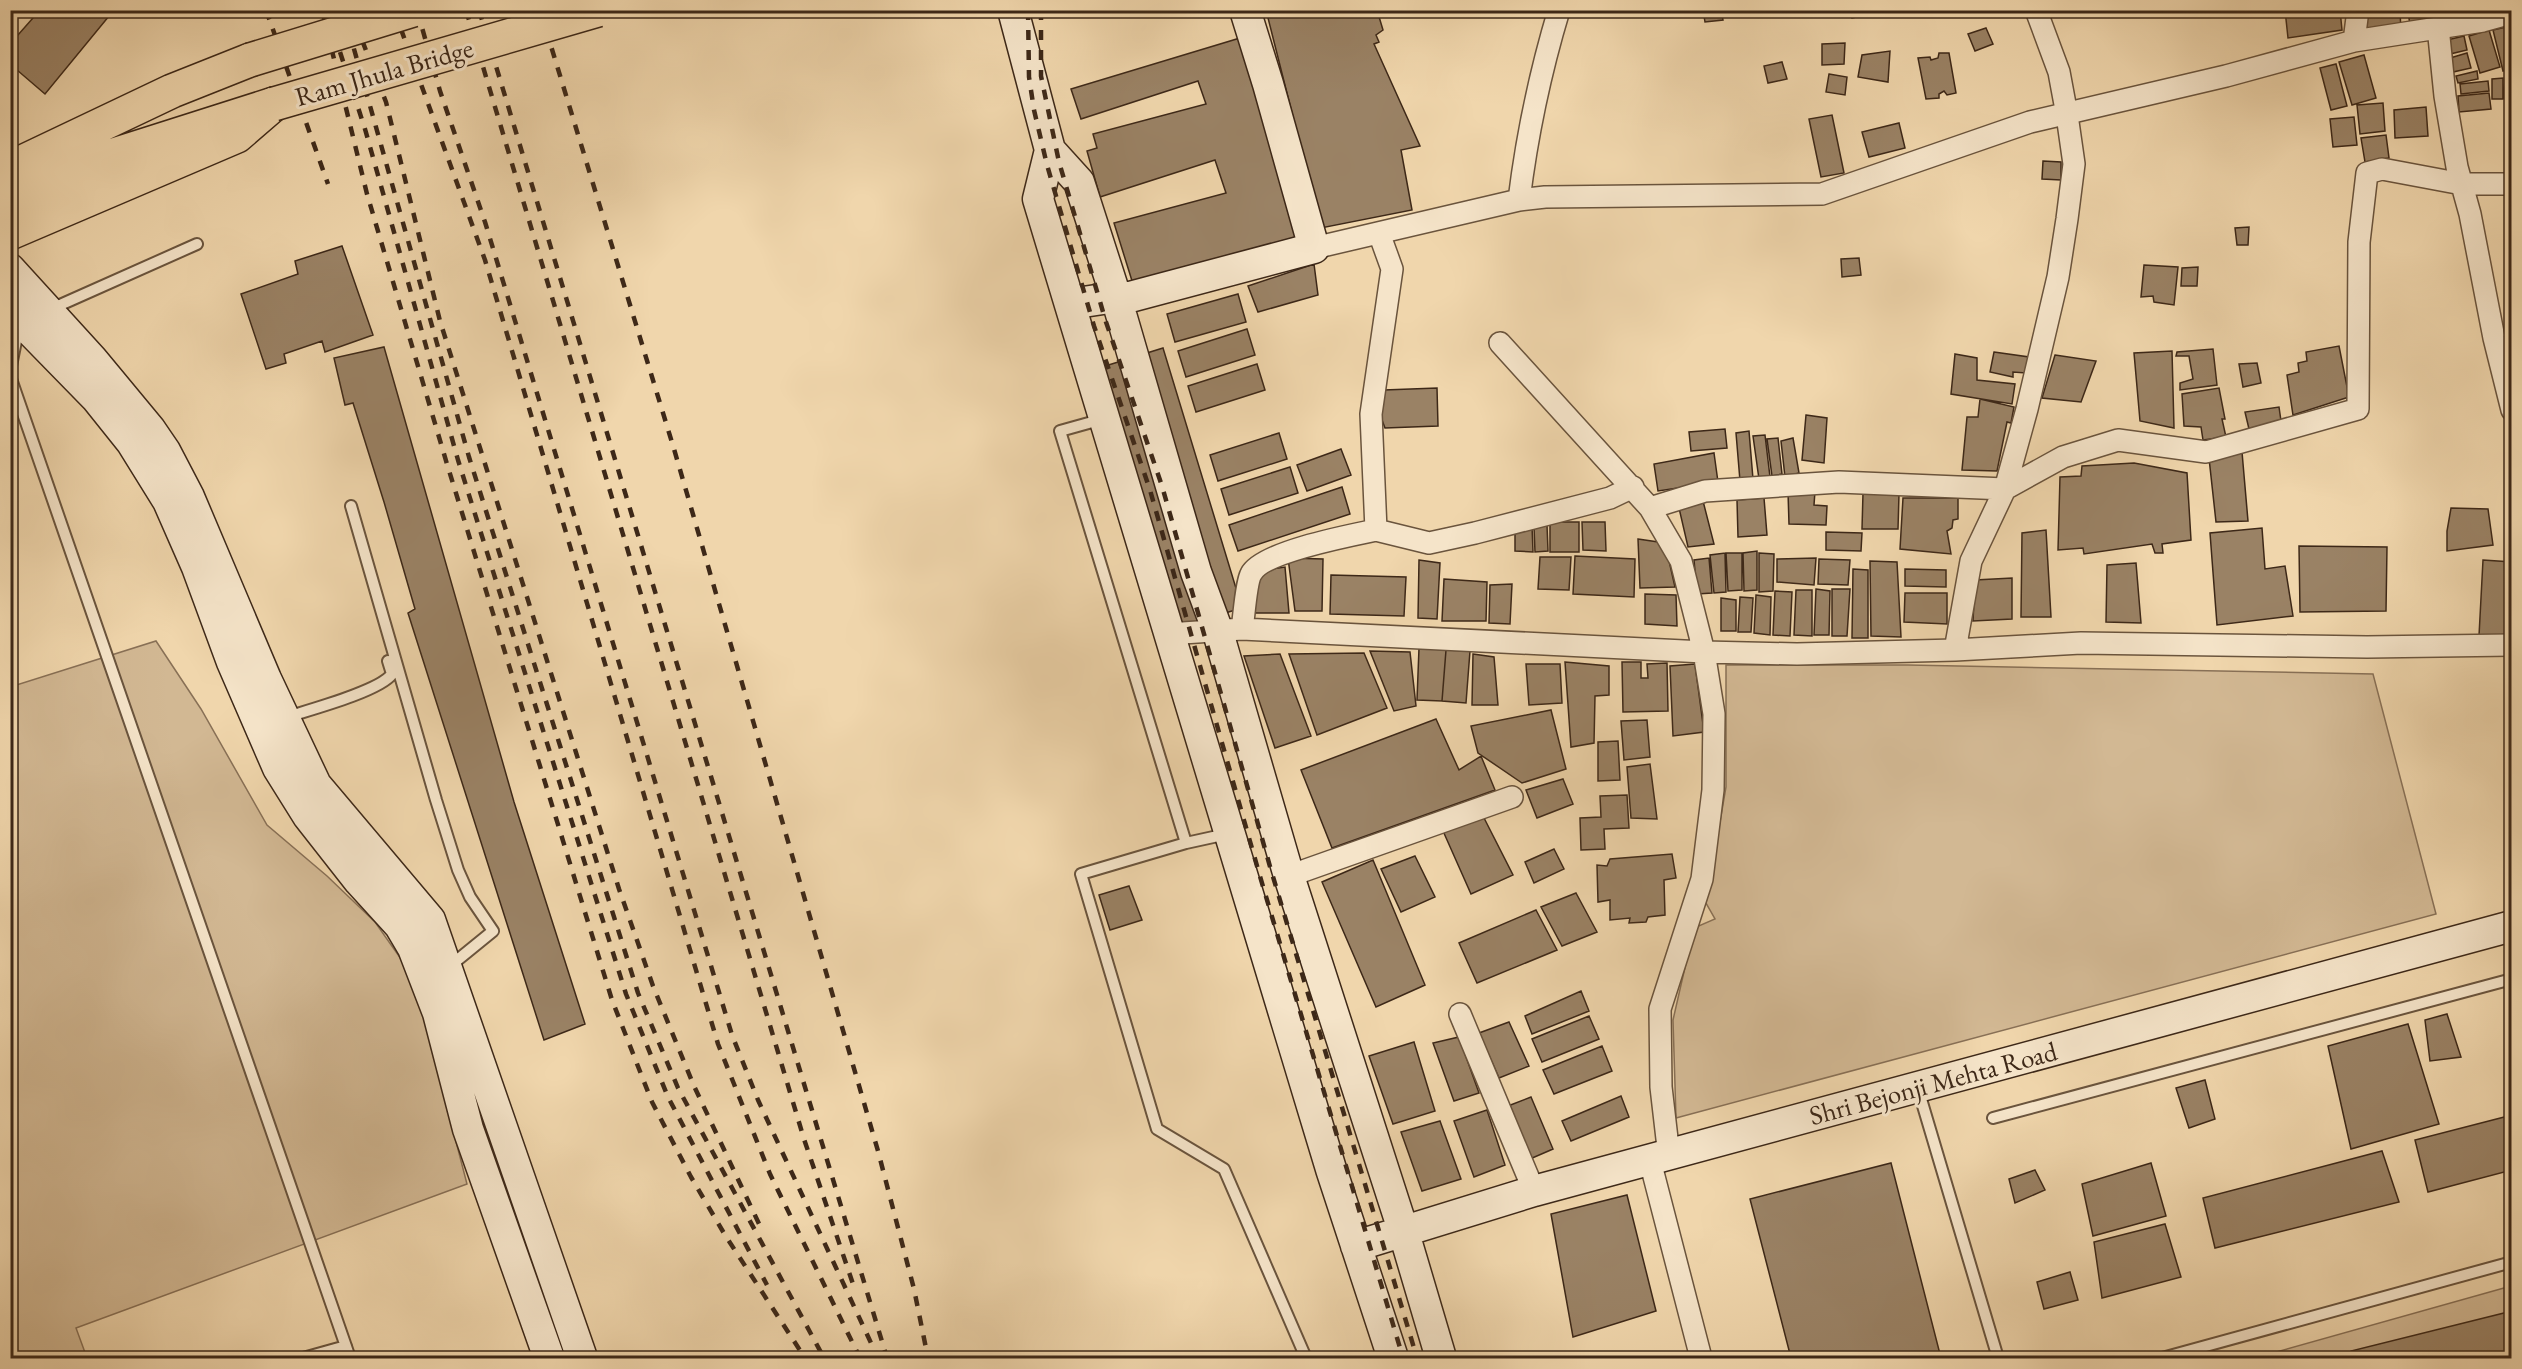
<svg xmlns="http://www.w3.org/2000/svg" width="2522" height="1369" viewBox="0 0 2522 1369" font-family="'EB Garamond',serif">
<style>
.green{fill:#d2b893;stroke:#887056;stroke-width:1.5}
.building{fill:#9a8265;stroke:#3d2818;stroke-width:1.5}
.lines{fill:none;stroke-linecap:round;stroke-linejoin:round}
.lane-casing{stroke:#6a543d;stroke-width:14}
.street-casing{stroke:#6a543d;stroke-width:24}
.secondary-casing{stroke:#3d2818;stroke-width:33}
.primary-casing{stroke:#3d2818;stroke-width:36}
.highway-casing{stroke:#3d2818;stroke-width:36}
.lane{stroke:#f5e4c9;stroke-width:10}
.street{stroke:#f5e4c9;stroke-width:21}
.secondary{stroke:#f5e4c9;stroke-width:30}
.primary{stroke:#f0d6ac;stroke-width:33}
.highway{stroke:#f0d6ac;stroke-width:33}
.rail{stroke:#3d2818;stroke-width:4.5;stroke-dasharray:10 10;stroke-linecap:butt}
.highway-bridge-casing{stroke:#3d2818;stroke-width:36;stroke-linecap:butt}
.highway-bridge{stroke:#f0d6ac;stroke-width:33}
.labels{text-anchor:middle;dominant-baseline:central;stroke-width:6;stroke-linejoin:round;paint-order:stroke}
.street-label{font-size:27px;fill:#3d2818;stroke:#f5e4c9}
</style>
<rect width="100%" height="100%" fill="#f0d6ac"/>
<filter id="stains"><feTurbulence type="fractalNoise" baseFrequency=".00333" numOctaves="4"/><feColorMatrix values="0 0 0 0 .2 0 0 0 0 .09 0 0 0 0 .02 0 0 0 .5 -.17"/></filter>
<radialGradient id="worn" r=".72"><stop offset=".6" stop-color="#630" stop-opacity="0"/><stop offset="1" stop-color="#630" stop-opacity=".3"/></radialGradient>
<path class="green" d="M156,641L201,709L267,825L327,876L375,922L413,976L467,1184L76,1328L87,1358H11L10,687Z
M1726,665H1908L2373,674L2436,914L1676,1118L1673,1020L1694,928L1715,919L1706,903L1726,787Z
M2511,1286V1358H2255Z"/>
<path class="building" d="M40,10H114L45,94L10,64V44Z
M1266,10H1377L1383,30L1376,35L1379,42L1374,44L1420,146L1401,150L1412,210L1321,228Z
M1703,10H1721L1723,20L1705,22Z
M1850,10H1867L1868,15L1852,18Z
M2285,10H2340L2342,30L2288,38Z
M2400,10L2401,33L2358,36V11Z
M2408,10H2424L2426,24L2410,26Z
M2425,10H2445L2446,19L2426,24Z
M2506,27L2512,50V68L2503,71L2493,30Z
M1986,28L1993,44L1975,51L1968,34Z
M2489,30L2500,67L2480,73L2469,36Z
M2464,36L2467,50L2450,54L2447,40Z
M1240,38L1298,241L1133,284L1114,223L1226,193L1215,160L1100,197L1087,151L1097,148L1093,134L1206,104L1198,81L1081,119L1071,89Z
M1845,43L1844,64L1822,65V44Z
M1890,51L1888,82L1858,77L1862,55Z
M1939,53H1949L1956,93L1947,95L1944,91L1939,94V98L1926,99L1918,58L1930,57L1931,60L1938,58Z
M2467,53L2471,68L2453,72L2450,58Z
M2364,55L2376,98L2352,105L2339,62Z
M1782,62L1787,79L1768,83L1764,66Z
M2336,64L2347,106L2331,110L2320,68Z
M2477,71L2478,79L2458,83L2456,76Z
M1829,74L1847,77L1845,95L1826,92Z
M2503,78V99H2492V79Z
M2505,78H2512V99L2504,98Z
M2488,81L2489,91L2461,94L2460,84Z
M2489,93L2491,109L2459,112L2458,96Z
M2383,103L2385,131L2360,134L2357,105Z
M2426,107L2428,136L2395,138L2394,110Z
M1832,115L1844,173L1821,177L1809,119Z
M2354,117L2357,145L2333,147L2330,119Z
M1899,123L1905,148L1869,157L1862,132Z
M2386,135L2389,158L2365,162L2361,138Z
M2043,161L2061,162V180L2042,179Z
M2249,227L2248,245H2237L2235,228Z
M342,246L373,335L325,352L322,341L284,354L286,363L266,369L241,294L298,274L295,261Z
M1859,258L1861,275L1842,277L1841,259Z
M1314,264L1318,295L1258,312L1248,286Z
M2144,265L2178,267L2174,305L2154,302L2153,296L2141,297Z
M2198,267L2197,286H2181L2182,268Z
M1238,294L1246,322L1175,342L1167,314Z
M1247,329L1255,355L1186,377L1178,351Z
M2339,346L2349,397L2293,415L2287,375L2299,372L2298,363L2307,361L2306,352Z
M384,347L514,802L585,1024L544,1040L408,613L415,609L384,502L353,403L345,405L334,358Z
M1163,348L1242,608L1165,631L1086,372Z
M2213,349L2217,385L2180,390V383L2193,379L2189,356H2176L2177,352Z
M2172,351L2174,428L2140,421L2134,353Z
M1994,352L2029,357L2026,373L2013,372V377L1990,372Z
M1955,354L1977,358V380L2015,384L2012,404L1951,394Z
M2055,355L2096,361L2081,402L2042,398Z
M2257,363L2261,383L2243,387L2239,364Z
M1257,364L1265,390L1196,412L1188,386Z
M1437,388L1438,426L1385,428L1382,420L1380,398L1384,390Z
M2219,388L2225,419H2222L2226,437L2203,440L2201,427L2184,426L2182,394Z
M1980,399L2014,407L2011,423L2007,422L1997,471L1962,470L1967,417H1978Z
M2279,407L2281,421L2249,429L2245,412Z
M1806,415L1827,418L1824,463L1802,460Z
M1725,429L1727,448L1691,451L1689,432Z
M1749,431L1753,479L1740,481L1736,433Z
M1279,433L1287,459L1218,481L1210,455Z
M1765,435L1770,477L1759,479L1753,436Z
M1778,438L1782,474L1772,476L1767,439Z
M1793,438L1799,473L1785,477L1781,441Z
M1341,449L1351,475L1307,491L1297,465Z
M2242,452L2248,521L2216,522L2209,458Z
M1714,453L1718,482L1658,491L1654,464Z
M2134,463L2187,473L2191,540L2162,544L2163,553H2155L2152,544L2084,554L2083,548L2058,550L2060,477L2081,476L2082,466Z
M1290,467L1298,493L1229,515L1221,489Z
M1342,487L1350,514L1238,551L1229,525Z
M1815,491L1814,505L1827,506L1826,525L1789,524L1788,492Z
M1863,493L1899,494L1898,529H1862Z
M1764,498L1767,535L1738,537L1737,500Z
M1903,498H1958V519L1953,520L1952,528L1947,531L1951,554L1900,549Z
M1703,501L1714,544L1688,547L1679,508Z
M2451,508L2488,509L2493,545L2447,551V531Z
M1550,522H1579V552H1550Z
M1582,522H1605L1606,551L1583,550Z
M1547,525L1548,551L1535,552L1534,527Z
M1532,526L1533,552L1515,551V527Z
M2262,528L2265,569L2285,566L2293,616L2217,625L2210,533Z
M2046,530L2051,617H2021L2022,533Z
M1826,532L1862,533L1861,551L1826,550Z
M1638,539L1665,543L1675,587L1640,588Z
M2299,546L2387,547L2386,611L2300,612Z
M1757,551V590L1744,591L1743,553Z
M1725,553L1726,592L1714,593L1710,555Z
M1726,553H1742V590L1728,591Z
M1759,553L1774,554L1773,591L1759,592Z
M1575,556L1635,559L1634,597L1573,594Z
M1540,557H1571L1569,590L1538,589Z
M1288,558L1323,559L1322,611H1295Z
M1709,558L1712,593L1697,594L1694,560Z
M1816,558L1814,585L1777,582V559Z
M1819,559L1850,560L1848,585L1818,584Z
M1419,560L1440,563L1437,619L1418,618Z
M2483,560L2512,562V636H2479Z
M1870,561L1897,562L1901,637L1871,636Z
M2136,563L2141,623L2106,622L2107,565Z
M1285,567L1289,613H1255L1257,571Z
M1853,569L1868,570V638H1852Z
M1905,569L1946,570V587L1905,586Z
M1331,575L1406,577L1404,616L1330,614Z
M2012,578V619L1973,621L1975,580Z
M1444,579L1487,582L1486,621H1442Z
M1512,584L1510,624L1489,623L1490,585Z
M1816,589L1830,591L1829,635H1814Z
M1832,589H1850L1847,636H1832Z
M1796,590H1812V636L1794,635Z
M1775,591L1792,592L1790,636L1773,635Z
M1905,593H1947V624L1904,622Z
M1645,594L1676,595L1677,626L1645,624Z
M1756,595L1771,597L1770,635L1754,633Z
M1740,597L1753,598L1751,632H1738Z
M1721,598L1736,600V631H1721Z
M1419,648L1446,650L1442,701L1417,700Z
M1446,650L1470,651L1466,703L1442,701Z
M1370,651L1410,652L1416,706L1394,711Z
M1364,653L1387,708L1317,735L1289,654Z
M1280,654L1311,736L1275,748L1244,656Z
M1473,654L1494,657L1498,705H1472Z
M1565,662L1609,666V695L1595,696L1594,743L1571,747Z
M1622,662H1641V678H1648L1647,664L1667,663L1668,711L1623,712Z
M1526,664H1560L1562,703L1529,705Z
M1695,664L1704,732L1673,736L1670,666Z
M1551,710L1566,769L1522,783L1478,753L1471,726Z
M1436,719L1459,770L1481,756L1495,790L1332,848L1301,770Z
M1647,720L1650,757L1624,760L1621,721Z
M1618,741L1620,780L1598,781V742Z
M1650,764L1657,819L1631,818L1627,767Z
M1563,779L1573,804L1537,818L1526,790Z
M1627,795L1629,828L1604,829L1605,849L1581,850L1580,818L1601,817L1600,796Z
M1482,814L1513,875L1471,894L1443,831Z
M1554,849L1564,869L1534,883L1525,862Z
M1672,854L1676,878L1664,880L1665,915L1648,917L1646,922L1629,923L1630,918L1610,920V900L1598,902L1597,865L1607,866L1610,859Z
M1415,856L1435,897L1401,912L1381,869Z
M1373,860L1425,985L1376,1007L1322,882Z
M1129,886L1142,920L1110,930L1099,895Z
M1576,893L1597,932L1562,946L1541,907Z
M1536,910L1557,950L1477,983L1459,943Z
M1581,991L1589,1011L1532,1034L1525,1016Z
M2447,1014L2461,1057L2430,1061L2425,1020Z
M1589,1016L1599,1039L1542,1062L1532,1039Z
M1509,1022L1529,1066L1499,1078L1479,1033Z
M2408,1024L2439,1124L2351,1149L2328,1046Z
M1459,1037L1479,1093L1454,1101L1433,1043Z
M1414,1042L1435,1111L1393,1124L1369,1056Z
M1602,1046L1612,1071L1554,1094L1543,1070Z
M2205,1080L2215,1119L2189,1128L2176,1088Z
M1621,1096L1629,1117L1571,1141L1562,1121Z
M1531,1097L1553,1149L1530,1159L1508,1106Z
M1487,1110L1505,1165L1474,1177L1454,1121Z
M2512,1115V1170L2428,1192L2415,1140Z
M1440,1121L1461,1179L1422,1191L1401,1132Z
M2382,1151L2399,1202L2215,1248L2203,1198Z
M1891,1163L1941,1358H1791L1750,1199Z
M2151,1163L2166,1216L2093,1236L2082,1184Z
M2035,1170L2045,1190L2015,1203L2009,1179Z
M1627,1195L1656,1311L1573,1337L1551,1214Z
M2165,1224L2181,1277L2102,1298L2094,1242Z
M2070,1272L2078,1300L2044,1309L2037,1282Z
M2512,1311V1358H2352L2351,1351Z"/>
<g class="lines">
<defs>
<path id="lane" d="M51,309L197,244
M10,371L19,326
M10,376L350,1358
M1103,419L1060,431L1186,843
M351,506L436,800L458,870L470,897L493,931L450,966
M287,717C309,710 380,691 392,674L388,661
M1227,834L1186,843L1081,874L1157,1129L1224,1169L1306,1358
M1918,1089L1998,1358
M1993,1118L2512,979
M303,1358L346,1346
M2162,1358L2512,1262"/>
<path id="street" d="M2438,27L2445,96L2457,167L2470,214L2494,338L2512,410
M2354,41L2358,10
M1519,200C1527,135 1540,73 1559,10
M1314,248L1519,200L1545,197L1822,194L2030,122L2226,76L2354,41L2483,21L2512,13
M1500,343L1650,508L1681,561L1704,652L1797,654L1955,650L2081,643L2367,647L2512,645
M1650,508L1705,491L1839,482L2005,489L2063,457L2118,440L2206,452L2358,409L2359,242L2367,173L2382,169L2462,184H2512
M1376,530L1429,543L1475,533L1610,498L1633,487
M1242,629C1244,617 1246,583 1251,574C1262,552 1352,535 1376,530L1371,414L1392,269L1379,233
M1168,634L1242,629L1704,652L1714,714L1713,790L1702,879L1660,1009L1661,1087L1669,1156
M1955,650L1971,561L2005,489L2027,409L2058,277L2067,219L2074,164L2067,115L2059,72L2036,10
M1289,876L1512,797
M1460,1014L1534,1191
M1650,1161L1701,1358"/>
<path id="secondary" d="M1013,10L1050,150L1079,182L1116,297L1196,572L1217,629L1289,876L1404,1233L1441,1358
M1050,150L1038,199L1331,1169L1393,1358
M10,269L92,359L150,429L165,451L189,497L266,679L316,785L430,920L582,1358
M1070,304L1116,297H1130L1314,248L1268,84L1245,10
M10,310L96,398L132,443L168,501L197,567L232,662L278,768L308,816L359,881L400,926L413,948L438,1013L468,1129L549,1358
M1356,1246L1534,1191L2512,926"/>
<path id="primary" d="M10,233L237,136L274,104"/>
<path id="highway" d="M10,168L172,91L250,60
M10,201L114,155L274,104"/>
</defs>
<use href="#lane" class="lane-casing"/>
<use href="#street" class="street-casing"/>
<use href="#secondary" class="secondary-casing"/>
<use href="#primary" class="primary-casing"/>
<use href="#highway" class="highway-casing"/>
<use href="#lane" class="lane"/>
<use href="#street" class="street"/>
<use href="#secondary" class="secondary"/>
<use href="#primary" class="primary"/>
<use href="#highway" class="highway"/>
<path class="rail" d="M266,10L328,184
M322,10L367,194L447,464L612,1000L652,1102L691,1177L725,1235L805,1358
M343,10L469,457L638,993L678,1088L824,1358
M394,10L485,260L718,1044L770,1174L860,1358
M417,10L440,91L485,222L732,1035L758,1100L878,1358
M466,10L804,1139L855,1290
M479,10L887,1358
M540,10L674,449L878,1151L914,1289L928,1358
M1028,10L1029,77L1034,110L1047,165L1094,326L1150,490L1259,873L1403,1358
M1041,10V76L1059,162L1106,322L1162,486L1271,870L1417,1358
M355,22L386,102L440,321L619,889L653,986L694,1086L761,1228
M340,52L365,129L458,460L626,994L668,1097L767,1285"/>
<defs>
<path id="highway-bridge" d="M250,60L413,10
M274,104L598,10"/>
</defs>
<use href="#highway-bridge" class="highway-bridge-casing"/>
<use href="#highway-bridge" class="highway-bridge"/>
</g>
<g class="labels">
<g class="street-label">
<text transform="translate(384 72) rotate(-16)">Ram Jhula Bridge</text>
<text transform="translate(1933 1083) rotate(-15)">Shri Bejonji Mehta Road</text>
</g>
</g>
<rect width="2522" height="1369" fill="none" stroke="#f0d6ac" stroke-width="36"/>
<rect x="12" y="12" width="2498" height="1345" fill="none" stroke="#3d2818" stroke-width="3"/>
<rect x="18" y="18" width="2486" height="1333" fill="none" stroke="#3d2818" stroke-width="1.5"/>
<rect width="100%" height="100%" filter="url(#stains)"/>
<rect width="100%" height="100%" fill="url(#worn)"/>
</svg>
